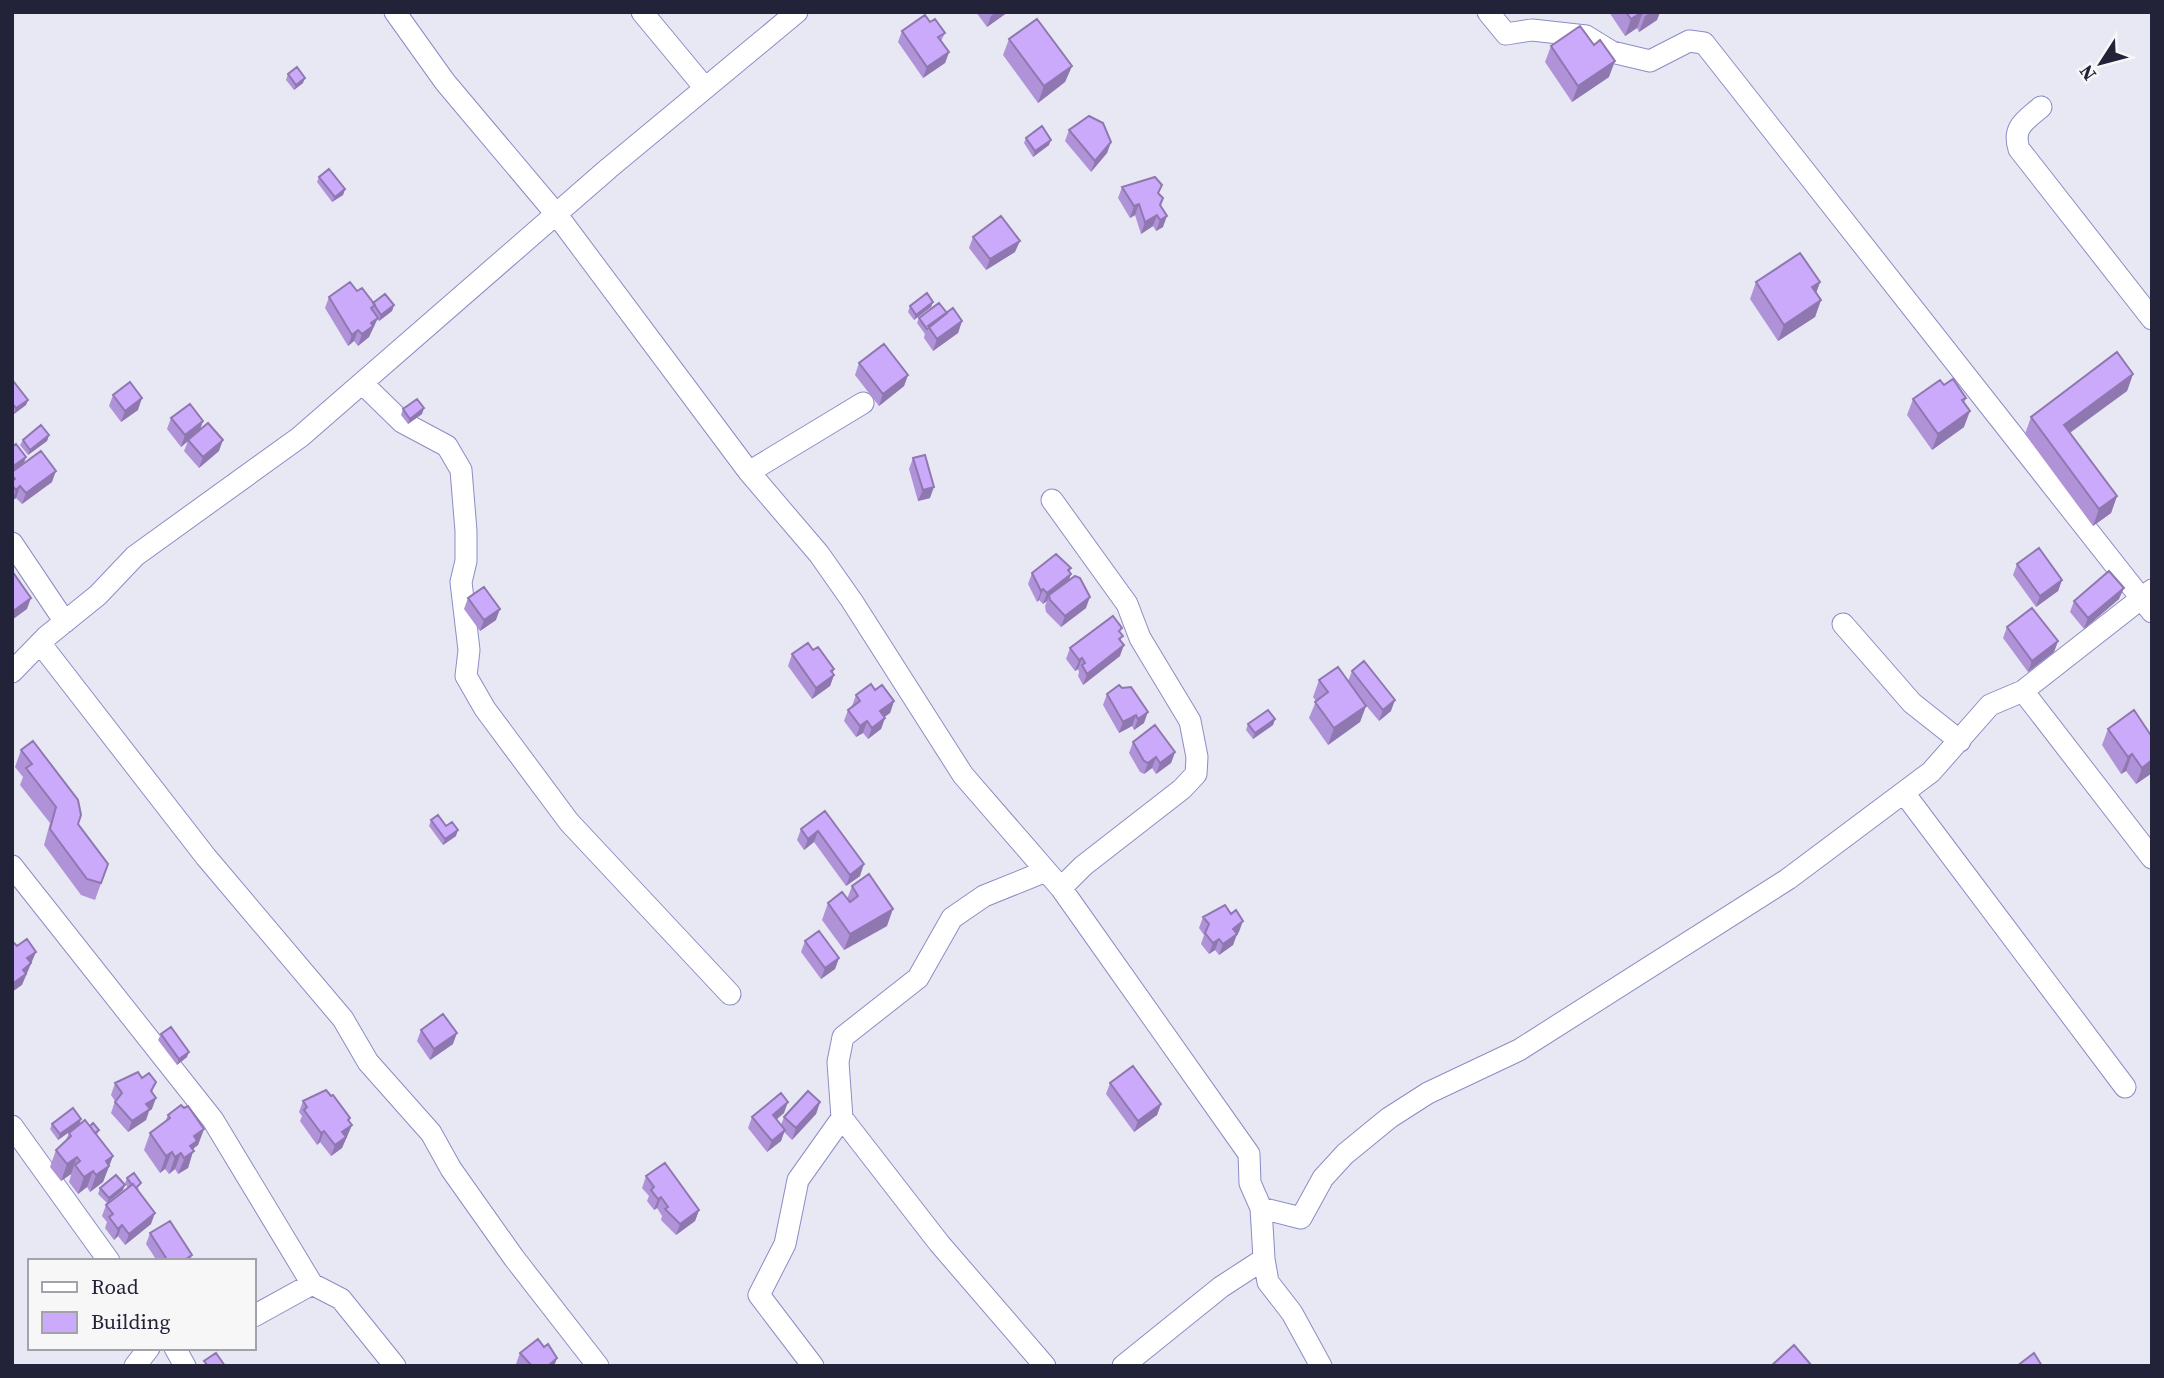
<svg xmlns="http://www.w3.org/2000/svg" width="2164" height="1378" viewBox="0 0 2164 1378" font-family="'Source Serif 4',serif">
<style>
.lines{fill:none;stroke-linecap:round;stroke-linejoin:round}
.street-casing{stroke:#8b8cc5;stroke-width:23}
.street{stroke:#fff;stroke-width:21}
.wall{fill:#af92d8}
.shaded-wall{fill:#8f77b0}
.building{fill:#ccaafb;stroke:#8f77b0;stroke-width:2}
</style>
<rect width="100%" height="100%" fill="#e8e8f5"/>
<g class="lines">
<defs>
<path id="street" d="M395,12L445,82L557,215L749,472L819,554L852,601L963,775L1061,888L1249,1154L1250,1183L1261,1208L1264,1259L1268,1282L1292,1313L1321,1366
M642,12L705,88
M1488,12L1506,34L1532,30L1586,36L1612,52L1650,61L1689,41L1704,43L2152,612
M2041,107C2025,121 2012,127 2019,149L2152,319
M363,384L402,422L447,446L461,470L466,531V561L461,582L469,650L466,676L485,709L569,822L730,994
M749,472L863,403
M1052,500L1127,604L1140,638L1190,721L1197,757L1196,774L1182,789L1083,866L1061,888
M12,543L65,622
M1843,624L1912,703L1960,741
M40,643L206,857L343,1019L368,1062L431,1133L451,1169L514,1258L598,1366
M12,672L46,637L98,595L135,556L300,437L609,168L797,12
M2023,691L2152,858
M1904,793L2125,1087
M12,866L213,1120L312,1284L341,1299L395,1366
M842,1118L939,1243L1045,1366
M12,1126L109,1261
M1261,1208L1301,1218L1323,1178L1345,1154L1389,1118L1428,1093L1519,1050L1788,879L1931,772L1990,705L2023,691L2152,590
M254,1316L312,1284
M175,1348L185,1366
M135,1366L149,1348
M813,1366L759,1295L785,1244L798,1180L842,1118L838,1062L843,1037L918,978L952,918L984,896L1046,871
M1123,1366L1221,1287L1264,1259"/>
</defs>
<use href="#street" class="street-casing"/>
<use href="#street" class="street"/>
</g>
<path class="wall" d="M976,12H1008L987,27Z
M1609,12H1660L1657,20L1639,32L1637,28L1625,36Z
M930,22L945,33L941,41L949,52L945,63L923,78L898,42L902,31Z
M1009,39L1072,66L1065,82L1038,103L1003,55Z
M1594,45L1609,77L1572,102L1545,62L1551,46Z
M288,74L303,83L294,90L286,80Z
M1069,130L1111,142L1107,153L1091,172L1065,141Z
M1026,138L1049,145L1033,157L1024,143Z
M319,177L345,189L343,195L332,202L317,182Z
M1122,187L1159,194L1163,227L1156,231L1153,226L1141,234L1135,215L1130,218L1118,198Z
M973,237L1015,252L986,270L969,248Z
M1756,282H1820L1816,293L1821,300L1815,317L1778,341L1750,299Z
M357,291L373,303L394,305L392,311L379,321L377,319L369,337L358,346L354,341L348,346L325,308L329,297Z
M933,302L931,307L914,320L908,312L910,306Z
M947,313L962,321L958,333L933,351L924,338L925,333V334L917,323L919,318Z
M859,363L908,375L904,386L879,406L855,375Z
M2133,374L2127,391L2070,433L2117,496L2111,513L2093,526L2025,434L2031,417Z
M12,383L28,400L26,405L14,414L12,411Z
M1944,385L1966,398L1964,403V427L1932,450L1907,415L1913,399Z
M113,395L138,410L121,422L109,406Z
M403,409L422,414L408,424L401,415Z
M171,418L203,421L200,430L219,451L199,468L184,451L188,441L181,447L167,429Z
M49,435L47,441L28,455L20,445L23,440Z
M913,458L930,498L918,501L909,469Z
M12,472L52,482L22,504L16,498L12,501Z
M2017,564L2062,580L2058,591L2036,607L2013,575Z
M1071,568L1069,571L1071,574L1069,580L1086,608L1061,627L1046,612L1045,606L1047,601L1043,604L1039,600L1037,602L1028,584L1032,573Z
M468,598L496,620L480,631L464,609Z
M2119,599L2084,629L2070,612L2074,601Z
M2007,627L2058,641L2054,652L2028,672L2003,638Z
M1121,633L1120,656L1083,685L1078,676L1079,672L1078,669L1075,671L1066,659L1070,648Z
M813,650L834,675L830,686L812,699L788,666L792,654Z
M1352,671L1391,711L1379,721L1359,697L1366,706L1360,722L1328,745L1309,718L1316,701L1313,697L1319,680L1348,681Z
M1119,685L1144,723L1134,730L1132,726L1119,733L1103,705L1107,694Z
M875,690L894,701L890,713L884,717L885,718L881,729L868,739L863,733L856,737L844,721L848,710L852,706L856,695Z
M1275,719L1273,725L1253,739L1246,730L1248,724Z
M2108,729L2152,737V773L2136,784L2126,771L2121,774L2102,745Z
M1133,742L1175,752L1171,763L1156,774L1152,768L1144,774L1140,772L1129,753Z
M21,750L108,864L95,900L81,895L44,845L50,823L20,785L23,777L15,767Z
M825,811L860,876L846,886L814,842L804,850L797,840L801,829Z
M431,820L446,826L456,836L443,845L429,826Z
M852,886L887,926L844,950L822,920L828,903L847,899Z
M1203,917L1239,932L1237,934L1233,945L1219,955L1215,950L1209,954L1201,944L1204,935L1199,928Z
M805,941L839,958L835,969L821,979L801,952Z
M421,1030L453,1044L430,1060L417,1041Z
M161,1034L187,1057L177,1065L158,1040Z
M142,1078L156,1082L152,1092V1109L149,1111L146,1120L128,1132L111,1113L115,1101L111,1095L115,1083Z
M1110,1083L1161,1104L1157,1115L1134,1132L1106,1094Z
M331,1096L350,1118L349,1122L352,1125L342,1148L331,1156L320,1142L317,1145L300,1121L302,1116L299,1112L303,1101Z
M820,1102L816,1114L792,1140L784,1132L781,1141L767,1152L748,1128L752,1117L784,1113L776,1119L781,1125L784,1117Z
M168,1115L204,1129L198,1145L194,1148L188,1168L178,1174L175,1169L169,1174L165,1169L160,1173L144,1150L150,1133L165,1122Z
M81,1119L79,1125L58,1140L50,1129L52,1124Z
M90,1126L99,1130L97,1135L113,1156L103,1182L90,1192L87,1187L78,1194L69,1182L71,1175V1174L61,1181L50,1167L56,1150L66,1140L69,1133Z
M646,1176L699,1210L695,1221L676,1235L661,1220L662,1216L657,1208L654,1210L647,1201L649,1196L642,1188Z
M127,1178L139,1189L138,1190L151,1224L125,1245L118,1236L114,1240L105,1228L107,1222L102,1216L106,1205L128,1188L125,1183Z
M100,1188L123,1190L107,1203L98,1194Z
M150,1233L192,1255L190,1261H157L146,1244Z
M544,1347L557,1358L554,1366H517L516,1364L520,1353Z"/>
<path class="shaded-wall" d="M996,12H1008L987,27L991,16Z
M1643,12L1637,28L1625,36L1631,19Z
M1651,12H1660L1657,20L1639,32L1645,16Z
M949,52L945,63L923,78L927,67Z
M1615,61L1609,77L1572,102L1578,86Z
M1072,66L1065,82L1038,103L1044,86Z
M305,78L303,83L294,90L296,85Z
M1051,140L1049,145L1033,157L1035,151Z
M1111,142L1107,153L1091,172L1095,161Z
M345,189L343,195L332,202L335,197Z
M1163,198L1153,226L1141,234L1145,222Z
M1139,204L1135,215L1130,218L1134,206Z
M1167,216L1163,227L1156,231L1160,220Z
M1020,241L1015,252L986,270L990,259Z
M1820,282L1814,299L1812,287Z
M1821,300L1815,317L1778,341L1784,325Z
M933,302L931,307L914,320L916,315Z
M394,305L392,311L379,321L381,315Z
M378,318L369,337L358,346L362,334L371,323Z
M962,321L958,333L933,351L937,339Z
M358,330L354,341L348,346L352,335Z
M2133,374L2127,391L2058,441L2064,425Z
M908,375L904,386L879,406L883,394Z
M142,398L138,410L121,422L125,411Z
M28,400L26,405L14,414L16,408Z
M424,408L422,414L408,424L410,419Z
M1970,411L1964,427L1932,450L1938,434Z
M203,421L199,432L181,447L185,435Z
M49,435L47,441L28,455L30,450Z
M223,440L219,451L199,468L203,457Z
M26,457L24,463L12,471V467Z
M56,471L52,482L22,504L26,493Z
M20,486L16,498L12,501L16,490Z
M934,487L930,498L918,501L923,490Z
M2117,496L2111,513L2093,526L2099,509Z
M1071,568L1067,577L1071,574L1067,585L1049,595L1047,601L1043,604L1047,593Z
M2062,580L2058,591L2036,607L2040,596Z
M2124,588L2119,599L2084,629L2088,618Z
M1043,589L1039,600L1037,602L1041,591Z
M1090,597L1086,608L1061,627L1065,616Z
M31,598L27,609L12,620V612Z
M500,609L496,620L480,631L484,620Z
M2058,641L2054,652L2028,672L2032,661Z
M1124,645L1120,656L1083,685L1087,674Z
M1082,658L1078,669L1075,671L1079,660Z
M834,669L831,677L834,675L830,686L812,699L816,688Z
M1395,700L1391,711L1379,721L1383,710Z
M894,701L890,713L876,723L880,711Z
M1366,706L1360,722L1328,745L1334,728Z
M1148,712L1144,723L1134,730L1138,719Z
M1136,715L1132,726L1119,733L1123,722Z
M885,718L881,729L868,739L872,728Z
M1275,719L1273,725L1253,739L1255,733Z
M867,721L863,733L856,737L860,726Z
M1175,752L1171,763L1156,774L1160,763Z
M2132,754L2126,771L2121,774L2128,757Z
M1156,757L1152,768L1144,774L1148,763Z
M2152,760V773L2136,784L2142,768Z
M458,830L456,836L443,845L445,839Z
M818,831L814,842L804,850L808,839Z
M864,864L860,876L846,886L850,875Z
M893,909L887,926L844,950L850,934Z
M1243,921L1239,932L1237,934L1233,945L1219,955L1223,944L1233,929Z
M1219,939L1215,950L1209,954L1213,943Z
M36,952L22,985L12,992V984L27,958Z
M839,958L835,969L821,979L825,968Z
M457,1033L453,1044L430,1060L434,1049Z
M189,1052L187,1057L177,1065L179,1059Z
M156,1098L152,1109L149,1111L146,1120L128,1132L132,1121L146,1104Z
M788,1102L784,1113L769,1126L773,1115Z
M820,1102L816,1114L792,1140L796,1128Z
M1161,1104L1157,1115L1134,1132L1138,1121Z
M81,1119L79,1125L58,1140L60,1134Z
M352,1125L342,1148L331,1156L335,1145L342,1132Z
M204,1129L198,1145L194,1148L188,1168L178,1174L194,1136Z
M785,1130L781,1141L767,1152L772,1141Z
M324,1131L320,1142L317,1145L321,1133Z
M172,1152L165,1169L160,1173L166,1156Z
M181,1153L175,1169L169,1174L175,1157Z
M113,1156L103,1182L90,1192L96,1175L106,1161Z
M77,1157L71,1174L61,1181L67,1164Z
M93,1171L87,1187L78,1194L84,1177Z
M125,1185L123,1190L107,1203L109,1198Z
M661,1197L657,1208L654,1210L658,1199Z
M699,1210L695,1221L676,1235L680,1224Z
M155,1213L151,1224L125,1245L129,1234Z
M122,1225L118,1236L114,1240L118,1229Z
M557,1358L554,1366H548Z"/>
<path class="building" d="M1626,12H1642L1631,19Z
M925,15L930,22L935,19L945,33L938,37L949,52L927,67L902,31Z
M1037,19L1072,66L1044,86L1009,39Z
M1580,26L1594,45L1600,40L1615,61L1578,86L1551,46Z
M297,67L305,78L296,85L288,74Z
M1089,116L1103,123L1111,142L1095,161L1069,130Z
M1042,126L1051,140L1035,151L1026,138Z
M329,169L345,189L335,197L319,177Z
M1155,177L1162,185L1158,193L1163,198L1160,205L1167,216L1160,220L1157,215L1145,222L1139,204L1134,206L1122,187Z
M1001,216L1020,241L990,259L973,237Z
M1800,253L1820,282L1812,287L1821,300L1784,325L1756,282Z
M350,282L357,291L362,288L375,305L371,308L378,318L371,323L373,326L362,334L358,330L352,335L329,297Z
M927,293L933,302L916,315L910,306Z
M385,294L394,305L381,315L373,303Z
M939,303L947,313L927,329L919,318Z
M953,308L962,321L937,339L928,326Z
M884,344L908,375L883,394L859,363Z
M2117,352L2133,374L2064,425L2117,496L2099,509L2031,417Z
M1953,379L1966,398L1962,400L1970,411L1938,434L1913,399L1940,380L1944,385Z
M14,382L28,400L16,408L12,403V383Z
M130,382L142,398L125,411L113,395Z
M417,399L424,408L410,419L403,409Z
M190,404L203,421L185,435L171,418Z
M208,423L223,440L203,457L188,440Z
M41,425L49,435L30,450L23,440Z
M16,444L26,457L12,467V447Z
M41,451L56,471L26,493L20,486L16,490L12,485V481L15,479L12,475V472Z
M925,455L934,487L923,490L913,458Z
M2039,548L2062,580L2040,596L2017,564Z
M1056,554L1071,568L1068,570L1071,574L1047,593L1043,589L1041,591L1032,573Z
M12,571L31,598L12,612Z
M2109,571L2124,588L2088,618L2074,601Z
M1075,576L1080,578L1090,597L1065,616L1050,600L1049,595Z
M484,587L500,609L484,620L468,598Z
M2032,608L2058,641L2032,661L2007,627Z
M1113,616L1122,628L1119,631L1123,636L1119,639L1124,645L1087,674L1082,665L1085,663L1082,658L1079,660L1070,648Z
M808,643L813,650L818,647L834,669L831,671L834,675L816,688L792,654Z
M1364,661L1395,700L1383,710L1352,671Z
M1338,667L1366,706L1334,728L1315,702L1328,692L1319,680Z
M871,684L875,690L882,685L894,701L880,711L885,718L872,728L867,721L860,726L848,710L860,701L856,695Z
M1119,685L1122,688L1131,687L1148,712L1138,719L1136,715L1123,722L1107,694Z
M1268,710L1275,719L1255,733L1248,724Z
M2134,710L2152,737V760L2142,768L2132,754L2128,757L2108,729Z
M1155,725L1175,752L1160,763L1156,757L1148,763L1144,761L1133,742Z
M33,741L78,800L81,815L78,824L108,864L101,883L87,879L50,829L56,807L26,768L32,764L21,750Z
M825,811L864,864L850,875L818,831L808,839L801,829Z
M438,815L446,826L452,822L458,830L445,839L431,820Z
M869,874L893,909L850,934L828,903L842,892L850,902L858,896L852,886Z
M1225,905L1231,914L1236,910L1243,921L1233,929L1237,934L1223,944L1219,939L1213,943L1205,933L1209,924L1203,917Z
M819,931L839,958L825,968L805,941Z
M27,939L36,952L27,958L31,963L23,970L26,974L12,984V941L17,946Z
M443,1014L457,1033L434,1049L421,1030Z
M171,1027L189,1052L179,1059L161,1034Z
M1133,1066L1161,1104L1138,1121L1110,1083Z
M138,1072L142,1078L149,1073L156,1082L151,1091L156,1098L146,1104L150,1109L132,1121L115,1102L122,1093L115,1083Z
M326,1090L331,1096L333,1095L350,1118L348,1120L352,1125L342,1132L346,1137L335,1145L324,1131L321,1133L304,1110L307,1107L303,1101Z
M808,1091L820,1102L796,1128L784,1117Z
M781,1093L788,1102L773,1115L785,1130L772,1141L752,1117Z
M181,1105L184,1108L188,1106L204,1129L194,1136L197,1141L190,1146L194,1151L184,1158L181,1153L175,1157L172,1152L166,1156L150,1133L170,1118L168,1115Z
M73,1108L81,1119L60,1134L52,1124Z
M85,1120L113,1156L106,1161L109,1166L96,1175L93,1171L84,1177L75,1165L80,1161L77,1157L67,1164L56,1150L71,1136L69,1133Z
M93,1123L99,1130L95,1133L90,1126Z
M665,1163L699,1210L680,1224L665,1209L668,1207L661,1197L658,1199L651,1190L654,1187L646,1176Z
M134,1173L141,1183L136,1188L133,1184L132,1185L127,1178Z
M116,1175L125,1185L109,1198L100,1188Z
M133,1184L155,1213L129,1234L122,1225L118,1229L109,1217L113,1214L106,1205Z
M170,1221L192,1255L183,1261H168L150,1233Z
M538,1339L544,1347L548,1344L557,1358L548,1366H532L520,1353Z
M1794,1345L1812,1366H1771Z
M216,1353L225,1366H208L204,1361Z
M2034,1353L2042,1366H2017Z"/>
<rect width="2164" height="1378" fill="none" stroke="#222239" stroke-width="28"/>
<rect x="28" y="1259" width="228" height="91" fill="#f7f7f7" stroke="#a2a2ab" stroke-width="2"/>
<rect x="42" y="1282" width="35" height="10" fill="#ffffff" stroke="#a2a2ab" stroke-width="2"/>
<text x="91" y="1294" font-size="21" fill="#222239">Road</text>
<rect x="42" y="1312" width="35" height="21" fill="#ccaafb" stroke="#a2a2ab" stroke-width="2"/>
<text x="91" y="1329" font-size="21" fill="#222239">Building</text>
<g transform="translate(2101 63) rotate(234)" stroke="#f7f7f7" stroke-width="5" paint-order="stroke">
<path d="M0-5L12 26L0 18L-12 26Z" fill="#222239"/>
<text y="-10" font-size="19" font-weight="bold" text-anchor="middle" fill="#222239">N</text>
</g>
</svg>
